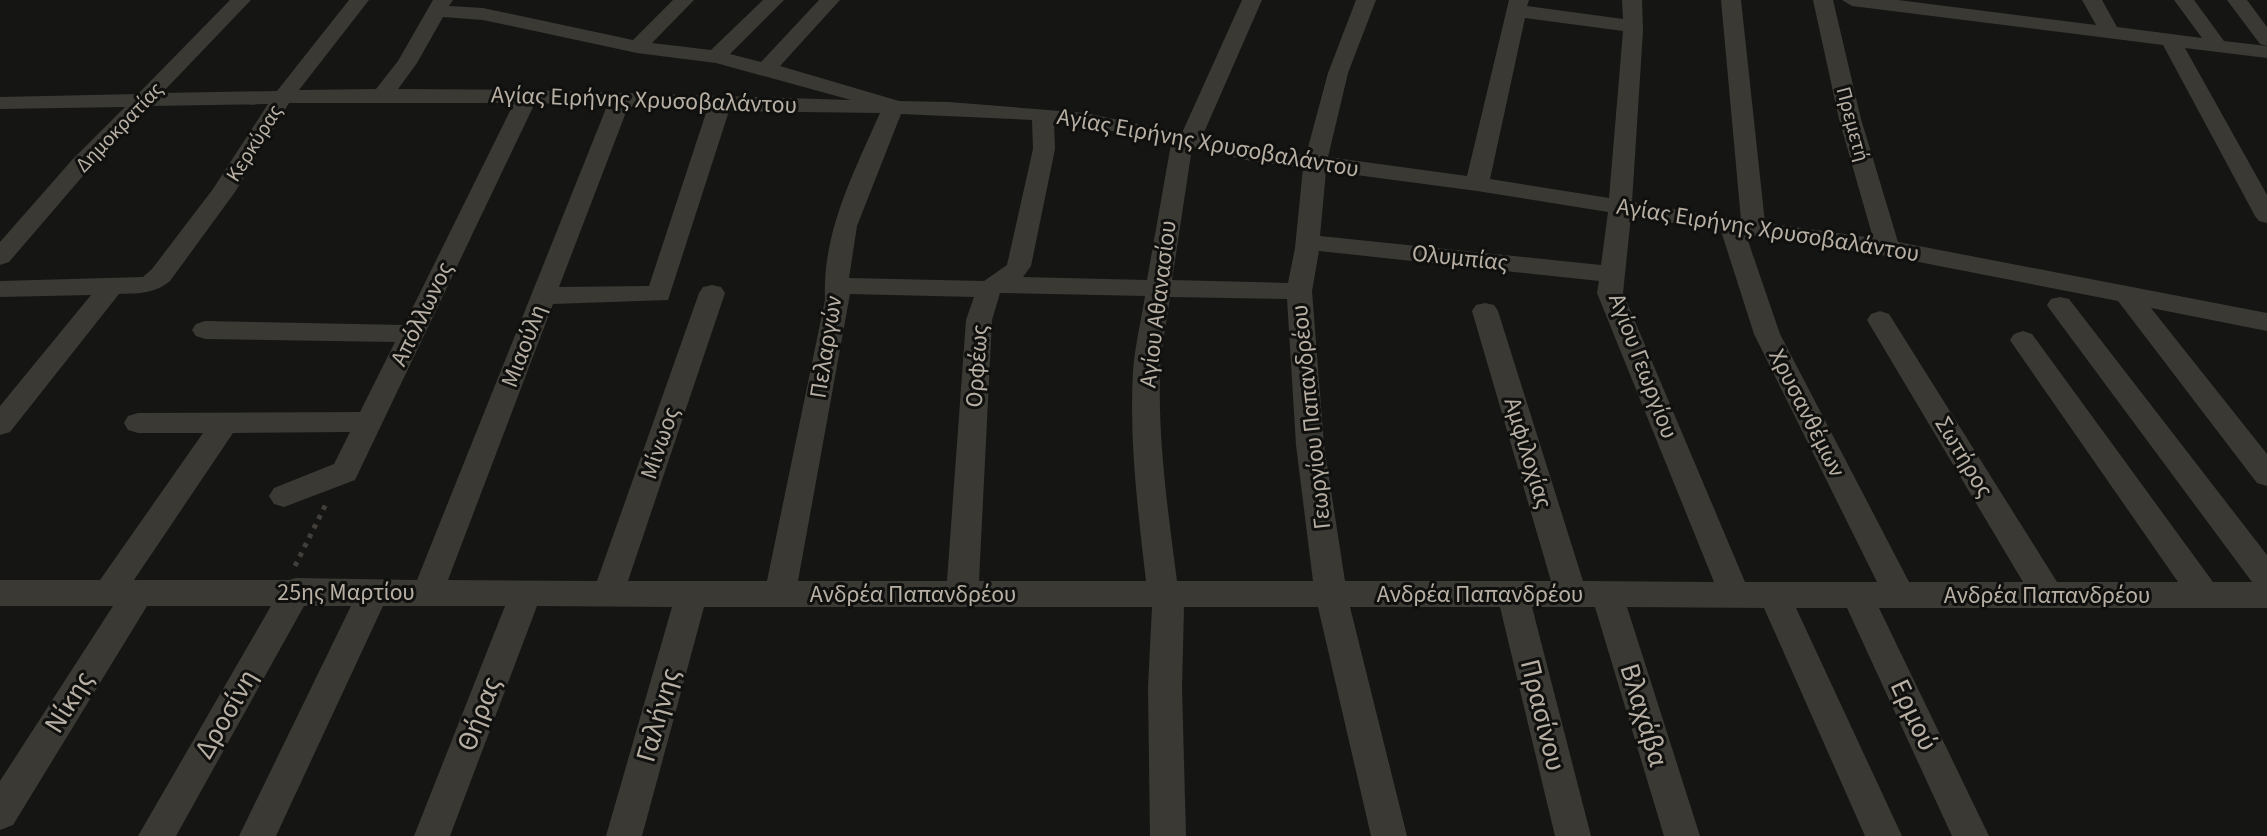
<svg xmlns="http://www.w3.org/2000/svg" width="2267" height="836" viewBox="0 0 2267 836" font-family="'Source Sans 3',sans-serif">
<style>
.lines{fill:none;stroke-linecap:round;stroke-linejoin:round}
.path{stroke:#423f3a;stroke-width:5;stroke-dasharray:4.5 6;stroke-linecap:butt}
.minor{fill:#3b3934;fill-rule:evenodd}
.labels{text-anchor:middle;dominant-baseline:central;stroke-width:6;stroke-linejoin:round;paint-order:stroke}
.far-street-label{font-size:21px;fill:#b7afa4;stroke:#10100f}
.street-label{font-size:24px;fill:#b7afa4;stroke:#10100f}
.near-street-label{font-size:28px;fill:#b7afa4;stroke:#10100f}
</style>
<rect width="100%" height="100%" fill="#151514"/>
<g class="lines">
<path class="path" d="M295,566L327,502"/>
<path class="minor" d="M230,0H251L162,93L277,91L349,0H369L299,90L376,89L398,61L433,0H453L449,6L483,8L633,40L673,0H694L652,43L711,50L763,0H784L730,54L761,62L819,0H840L780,66L899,101L949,102L1085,113L1182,133L1242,0H1262L1202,137L1306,155L1328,73L1356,0H1376L1348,73L1328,157L1467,176L1509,0H1529L1527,6L1623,19L1622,0H1642L1643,31L1632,202L1741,220L1721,0H1741L1765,223L1873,238L1839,119L1813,0H1833L1861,119L1898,242L2267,313V331L2151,308L2267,454V486L2257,483L2118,301L1888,256L1746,235L1780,334L1909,582H2023L1867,320L1871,314L1880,311L1889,314L2057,582H2178L2014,346L2010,340L2014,334L2023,331L2032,334L2213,582H2252L2051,311L2047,305L2051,299L2060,297L2069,299L2267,555V608H1879L1989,836H1952L1847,608H1796L1902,836H1865L1764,608L1627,607L1700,836H1664L1595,607H1532L1591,836H1555L1500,607H1350L1407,836H1371L1318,607H1184L1182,687L1186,836H1150L1148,687L1152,607H704L642,836H606L672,607L537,606L450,836H414L505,606H383L276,836H239L351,606H304L176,836H138L271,606H147L13,825L0,830V781L113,606H0V580H100L203,433H138L128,430L124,423L128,416L138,413L360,412L395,342L205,339L196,336L192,330L196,324L205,321L404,325L514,103H289L235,192L170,281C154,294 140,293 119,294L10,432L0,435V406L91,295L0,297V281L143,277L152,269L213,189L268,104L149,106L88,170L9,262L0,265V242L72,160L125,107L0,109V97L138,94ZM443,17L483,20L637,53L716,63L851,100L528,90L398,89L417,63ZM1525,18L1623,31L1609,198L1490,179ZM535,103L607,106L417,580L296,578L289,580H134L233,433L350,432L334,464L274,488L269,496L274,504L284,507L355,480ZM628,107L707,110L649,286L559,287ZM729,111L880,113C853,174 822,233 825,300L767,581H628L725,293L721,287L712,285L703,287L699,293L597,581L448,580L553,304L668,300ZM901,114L1032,120L1033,149L1007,265L984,281L849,278L857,226ZM1054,122L1085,125L1171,144L1147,280L1023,277L1031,266L1055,149ZM1192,148L1251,161L1303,168L1295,248L1288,283L1172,280ZM1326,171L1477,191L1608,212L1601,265L1320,236ZM1631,216L1721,231L1754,334L1877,582H1745L1623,293ZM1319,251L1599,281L1597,293L1714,582L1583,581L1498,311L1494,305L1485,303L1476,305L1472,311L1551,581H1345L1324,445L1312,291ZM1000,293L1145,296C1141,321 1135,346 1133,371C1129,441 1138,512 1146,581H979L992,320ZM850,294L974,297L966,320L947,581H798ZM1170,297L1287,299L1296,445L1313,581H1177C1168,512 1158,442 1160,372C1161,347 1167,321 1170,297Z
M1842,0H1898L2096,25L2082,0H2102L2117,27L2202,38L2174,0H2194L2224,41L2267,46L2260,44L2227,0H2247L2267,27V58L2185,48L2267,195V223L2259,221L2255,216L2163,45L1852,6Z"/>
</g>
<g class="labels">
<g class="far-street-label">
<text transform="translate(1853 124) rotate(75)">Πρεμετή</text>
<text transform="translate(119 127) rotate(-46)">Δημοκρατίας</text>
<text transform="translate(254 143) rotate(-58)">Κερκύρας</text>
</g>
<g class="street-label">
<text transform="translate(644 100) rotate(2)">Αγίας Ειρήνης Χρυσοβαλάντου</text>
<text transform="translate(1208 143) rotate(10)">Αγίας Ειρήνης Χρυσοβαλάντου</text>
<text transform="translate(1768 230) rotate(9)">Αγίας Ειρήνης Χρυσοβαλάντου</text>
<text transform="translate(1460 258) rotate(6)">Ολυμπίας</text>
<text transform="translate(1158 304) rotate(-83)">Αγίου Αθανασίου</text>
<text transform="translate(422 314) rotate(-64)">Απόλλωνος</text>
<text transform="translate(524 346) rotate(-69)">Μιαούλη</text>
<text transform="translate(826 347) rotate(-81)">Πελαργών</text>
<text transform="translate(977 366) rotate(-86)">Ορφέως</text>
<text transform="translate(1643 366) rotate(69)">Αγίου Γεωργίου</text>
<text transform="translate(1807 413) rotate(63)">Χρυσανθέμων</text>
<text transform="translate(1311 417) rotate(-96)">Γεωργίου Παπανδρέου</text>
<text transform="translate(660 443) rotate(-71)">Μίνωος</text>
<text transform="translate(1528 453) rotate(73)">Αμφιλοχίας</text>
<text transform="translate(1964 457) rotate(59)">Σωτήρος</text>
<text x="346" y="592">25ης Μαρτίου</text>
<text x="913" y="594">Ανδρέα Παπανδρέου</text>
<text x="1480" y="594">Ανδρέα Παπανδρέου</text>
<text x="2047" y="595">Ανδρέα Παπανδρέου</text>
</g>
<g class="near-street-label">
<text transform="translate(69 702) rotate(-58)">Νίκης</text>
<text transform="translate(226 714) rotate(-60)">Δροσίνη</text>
<text transform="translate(479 714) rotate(-69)">Θήρας</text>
<text transform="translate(658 715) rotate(-74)">Γαλήνης</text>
<text transform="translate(1543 715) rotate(76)">Πρασίνου</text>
<text transform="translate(1644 715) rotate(73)">Βλαχάβα</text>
<text transform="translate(1914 715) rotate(65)">Ερμού</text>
</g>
</g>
</svg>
